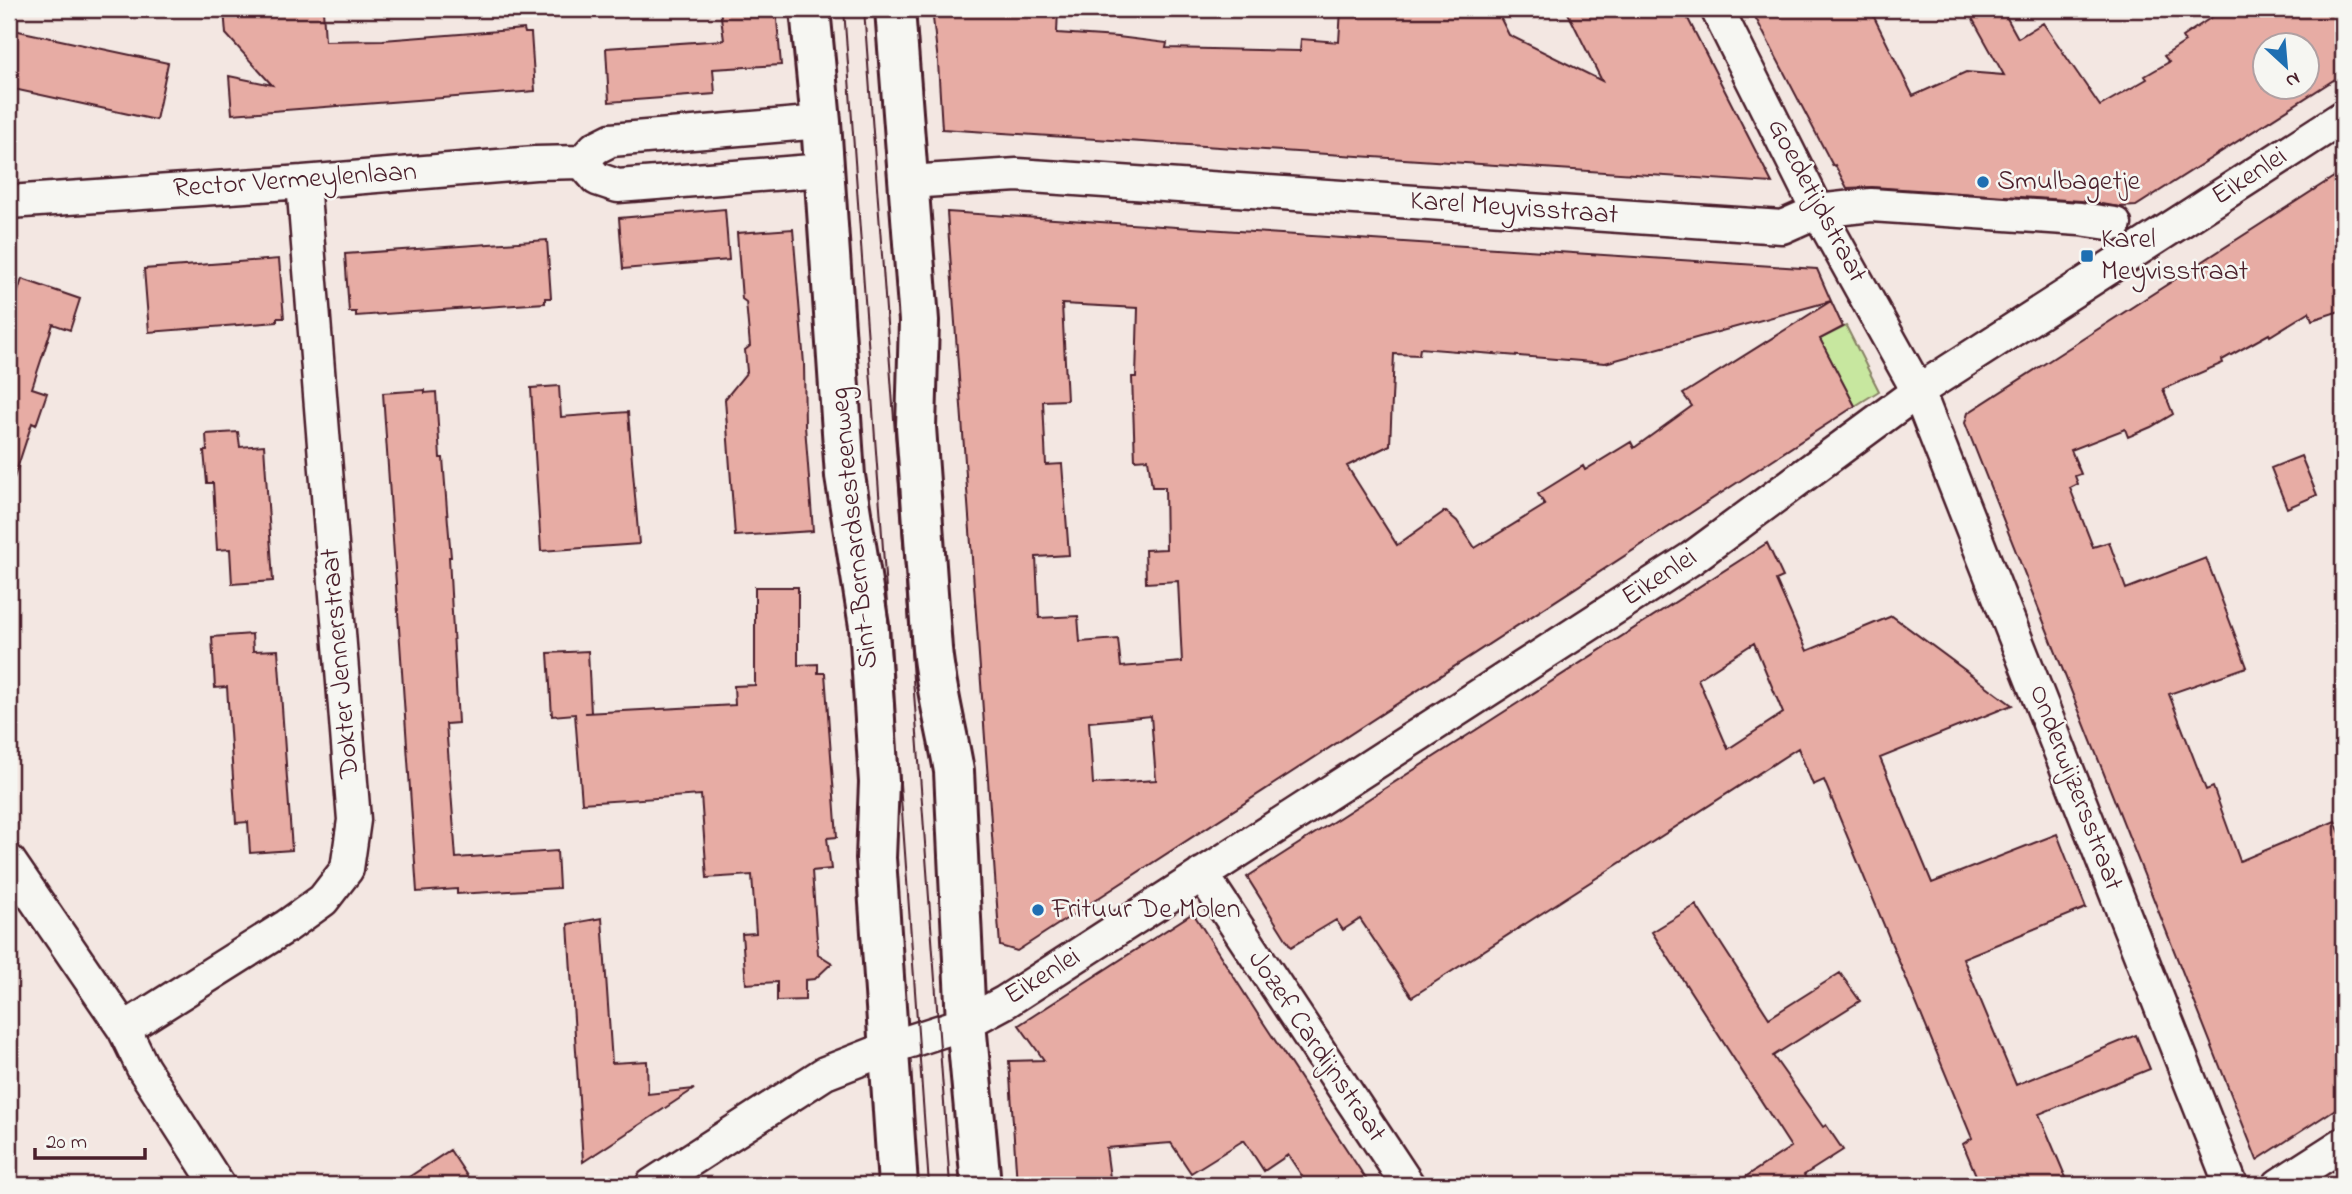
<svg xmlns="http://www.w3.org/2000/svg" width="2352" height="1194" viewBox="0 0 2352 1194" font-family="'Indie Flower',sans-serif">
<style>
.green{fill:#c7e79f;stroke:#888365;stroke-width:2}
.building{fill:#e7aca4;stroke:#4a1f2b;stroke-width:2;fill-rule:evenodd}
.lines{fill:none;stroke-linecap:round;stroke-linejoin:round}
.minor-casing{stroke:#4a1f2b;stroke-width:37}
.secondary-casing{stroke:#4a1f2b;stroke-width:44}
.minor{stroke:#f6f6f2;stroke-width:32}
.secondary{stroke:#f6f6f2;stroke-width:38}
.tram{stroke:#4a1f2b;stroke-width:2}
.poi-dot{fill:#1f6fb2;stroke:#f6f6f2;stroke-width:2.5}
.labels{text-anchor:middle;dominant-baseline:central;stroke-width:5;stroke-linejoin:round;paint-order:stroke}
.street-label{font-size:28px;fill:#4a1f2b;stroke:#f6f6f2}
.poi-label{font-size:28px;fill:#4a1f2b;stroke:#f6f6f2;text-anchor:start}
</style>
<rect width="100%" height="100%" fill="#f3e7e2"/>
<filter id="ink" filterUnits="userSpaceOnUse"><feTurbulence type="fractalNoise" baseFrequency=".0143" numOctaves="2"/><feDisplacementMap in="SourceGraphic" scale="14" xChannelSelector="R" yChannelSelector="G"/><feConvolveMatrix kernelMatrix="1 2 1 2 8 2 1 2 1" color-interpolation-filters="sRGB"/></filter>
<g filter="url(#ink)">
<path class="green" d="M1846,326L1879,391L1855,406L1820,339Z"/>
<path class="building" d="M224,9H323L325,41L383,40L524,29L525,33H531L535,91L232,114L229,76L272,85L226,34Z
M720,9H776L781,65L713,69L715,94L609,102L606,48L724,40Z
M932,9H1058L1057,33L1118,37L1167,43L1166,48L1300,51L1301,39L1339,42L1341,9H1496L1509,35L1602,81L1566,9H1683L1772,183L942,129L938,62Z
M1751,9H1870L1913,96L1966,72L2004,75L1967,9H2002L2018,38L2043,23L2100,106L2147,79L2145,76L2169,62L2164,56L2185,42L2182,37L2224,9H2343V74L2136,206L2120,207L2081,201L1872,187L1847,188L1835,165L1833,166ZM2264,46H2306V88H2264Z
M9,29L168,63L156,120L9,88Z
M2343,171V310L2312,320L2309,312L2270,336L2269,334L2222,360L2223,363L2163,389L2173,414L2151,427L2128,437L2125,429L2071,450L2081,474L2075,476L2078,484L2070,488L2093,547L2109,542L2126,589L2206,558L2247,667L2169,694L2206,790L2213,787L2240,861L2335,821L2343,841V1104L2257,1160L1965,423L1968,413Z
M725,209L729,260L623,269L619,218Z
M947,212L1817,269L1831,301L1605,363L1420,348L1419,355L1394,354L1390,445L1347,466L1397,545L1445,511L1457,521L1475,548L1545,505L1538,494L1583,466L1585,470L1631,442L1634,448L1692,406L1683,394L1831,301L1843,327L1820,339L1855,406L1017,951L1000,946ZM1062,304L1138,308L1136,377H1132L1135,460L1148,459L1152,487H1165L1166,549L1145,550L1146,583L1178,581L1182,662L1121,667L1118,639L1080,642L1078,616L1039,618L1036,557L1069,555L1062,464L1046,465L1043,401L1067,400ZM1151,716L1156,780L1093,784L1089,722Z
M793,229L804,364L805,426L813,531L735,536L725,399L747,372L745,350L750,346L746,302L742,299L737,233Z
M547,240L551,298H545V303L356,316V312H349L345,254Z
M279,259L284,318H277V322L149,332L144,269Z
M22,279L80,299L70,330L53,324L32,388L47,393L36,425L32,423L14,478L9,477V319Z
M559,386L561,417L628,412L639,544L541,551L531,388Z
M425,390V393L436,392L440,458H443L448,523L451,557H449L458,723L446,724L456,858L557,851L559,888L457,894V889L417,892L383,393Z
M238,432L240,447L264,445L273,581L232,584L230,549L217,550L213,483H207L204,451H207L206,434Z
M2301,456L2317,495L2287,508L2271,468Z
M1767,543L1783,577L1776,580L1807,651L1892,616L2012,705L1880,758L1932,883L2057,834L2086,908L1963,958L2016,1085L2136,1035L2150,1069L2039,1114L2069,1185H1980L1963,1144L1972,1138L1824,780L1813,785L1798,748L1412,997L1360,919L1343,930L1336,920L1291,947L1247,877ZM1754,643L1783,713L1728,749L1698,679Z
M755,587H798V665L818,664V673H825L837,837L827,838L831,869L812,871L818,954L832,963L815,979L805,980V1000L777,1001V982L746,984L742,934L756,933L752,875L707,878L701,795L582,803L575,714L552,716L548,653L588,651L591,713H585L735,705L734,686L755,685Z
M252,634L253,651L278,650L292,850L250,853L248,822L236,823L227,687L215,688L212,637Z
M1696,905L1769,1018L1840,973L1860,1001L1773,1056L1823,1127L1826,1125L1843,1150L1804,1175L1811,1185H1733L1791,1147L1652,932Z
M1193,913L1257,1013L1370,1185H1308L1288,1155L1264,1171L1244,1140L1191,1173L1171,1143L1106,1148L1111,1185H1017L1009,1061L1044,1060L1019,1025Z
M602,918L612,1063L647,1061L648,1094L694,1089L583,1162L568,924Z
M450,1150L473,1185H397Z"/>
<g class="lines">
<defs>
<path id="minor" d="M1717,9L1818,211L1918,391L2231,1185
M582,162L597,179L618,186L824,170
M908,182L1017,175L1782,227L1818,211L1871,205L2080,219L2115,224
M9,202L303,182L535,163L582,162L595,148L611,140L821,122
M9,861L124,1029L143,1068L218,1185
M1202,874L1408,1185
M124,1029L287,926L323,900L347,869L354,820L303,182
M652,1185L825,1073L889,1048L966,1023L1005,1002L1692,558L1918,391L2343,117
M2279,1185L2343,1144"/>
<path id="secondary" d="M810,9L821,122L845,476L869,626L879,782L876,858L898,1185
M895,9L919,321L916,427L932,649C936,690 947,730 954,771L966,1023L981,1185"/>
</defs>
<use href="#minor" class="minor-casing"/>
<use href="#secondary" class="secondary-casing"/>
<use href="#minor" class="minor"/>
<use href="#secondary" class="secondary"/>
<path class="tram" d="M844,9L929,1185
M864,9L950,1185"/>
</g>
</g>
<g class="poi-dot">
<circle cx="1983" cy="182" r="7"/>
<rect x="2080" y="249" width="14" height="14" rx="3.5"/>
<circle cx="1038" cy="910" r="7"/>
</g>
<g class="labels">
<g class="street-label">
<text transform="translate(2250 177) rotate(-33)">Eikenlei</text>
<text transform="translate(295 181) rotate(-4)">Rector Vermeylenlaan</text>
<text transform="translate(1816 201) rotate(62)">Goedetijdstraat</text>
<text transform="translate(1514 209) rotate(4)">Karel Meyvisstraat</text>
<text transform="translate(855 528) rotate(-96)">Sint-Bernardsesteenweg</text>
<text transform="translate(1660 578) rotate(-33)">Eikenlei</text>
<text transform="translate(341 663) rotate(-95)">Dokter Jennerstraat</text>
<text transform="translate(2075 788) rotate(69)">Onderwijzersstraat</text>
<text transform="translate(1043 977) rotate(-32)">Eikenlei</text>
<text transform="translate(1316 1047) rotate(56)">Jozef Cardijnstraat</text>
</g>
<g class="poi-label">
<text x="1997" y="182">Smulbagetje</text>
<text x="2101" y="240">Karel<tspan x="2101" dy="32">Meyvisstraat</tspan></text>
<text x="1052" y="910">Frituur De Molen</text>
</g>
</g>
<rect width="2352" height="1194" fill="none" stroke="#f6f6f2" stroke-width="35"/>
<rect x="18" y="18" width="2317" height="1159" fill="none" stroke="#4a1f2b" stroke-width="2.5" filter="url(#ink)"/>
<g transform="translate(2286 66) rotate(154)"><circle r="33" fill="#f6f6f2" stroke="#b1a0a2" stroke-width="2"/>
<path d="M0-5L12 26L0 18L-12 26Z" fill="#1f6fb2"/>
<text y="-10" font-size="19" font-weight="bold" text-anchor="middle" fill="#4a1f2b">N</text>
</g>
<path d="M35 1148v10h110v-10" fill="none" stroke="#4a1f2b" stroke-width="3.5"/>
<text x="46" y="1148" font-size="21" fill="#4a1f2b" stroke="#f6f6f2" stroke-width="5" paint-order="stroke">20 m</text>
</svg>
